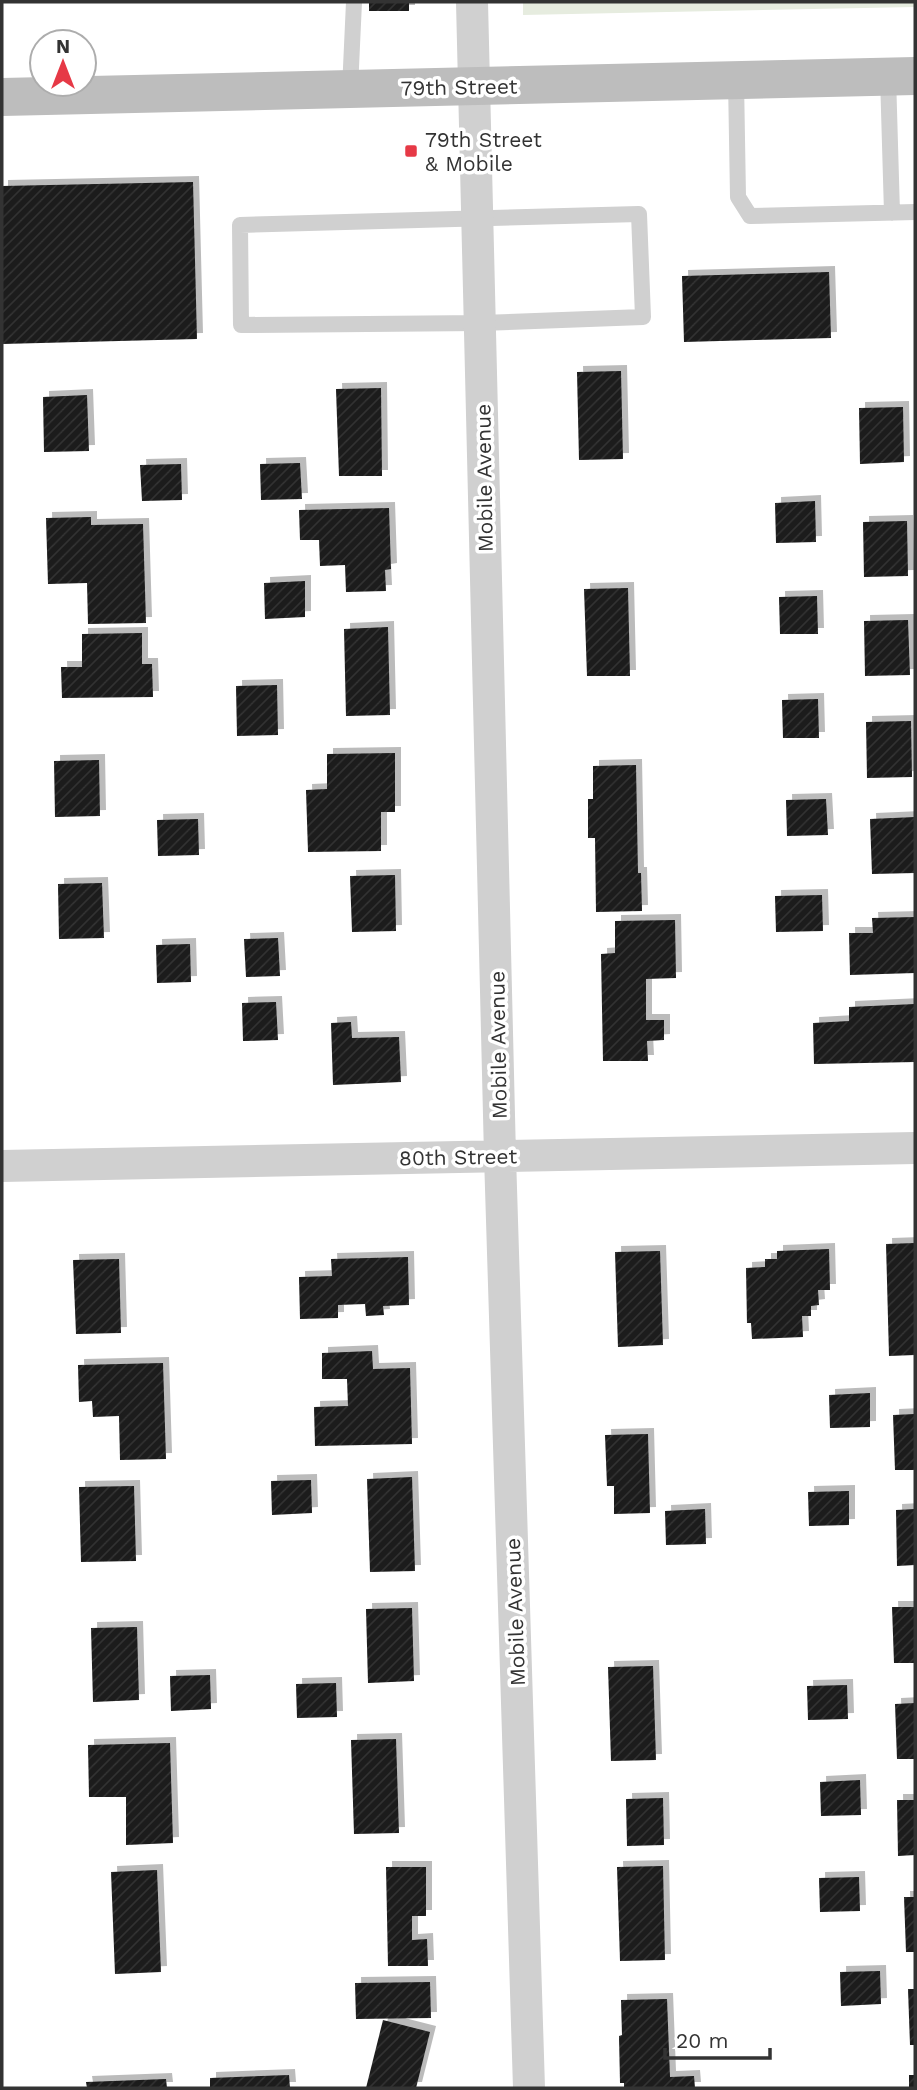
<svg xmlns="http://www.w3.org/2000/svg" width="917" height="2090" viewBox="0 0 917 2090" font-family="'Work Sans',sans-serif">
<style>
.green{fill:#e6ecdf}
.building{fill:url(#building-hatch);filter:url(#shadow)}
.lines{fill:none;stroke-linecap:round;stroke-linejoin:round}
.service{stroke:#d0d0d0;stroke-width:16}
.minor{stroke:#d0d0d0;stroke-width:32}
.secondary{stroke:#bdbdbd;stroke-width:38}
.poi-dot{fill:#e63946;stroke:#fff;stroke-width:2.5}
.labels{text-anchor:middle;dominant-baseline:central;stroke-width:7;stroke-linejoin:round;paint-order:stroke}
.street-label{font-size:21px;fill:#333;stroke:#fff}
.poi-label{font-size:21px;fill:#333;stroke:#fff;text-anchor:start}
</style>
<defs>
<pattern id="building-hatch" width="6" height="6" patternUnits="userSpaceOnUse" patternTransform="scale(1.75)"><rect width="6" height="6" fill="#1a1a1a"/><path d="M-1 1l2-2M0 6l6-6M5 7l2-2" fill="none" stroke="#333"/></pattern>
<filter id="shadow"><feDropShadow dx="6" dy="-6" stdDeviation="0" flood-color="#0004"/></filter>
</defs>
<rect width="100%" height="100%" fill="#fff"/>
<path class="green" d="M523,2H915V7L523,15Z"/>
<path class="building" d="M369,2H409V11H369Z
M193,182L197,339L2,344V186Z
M829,272L831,338L684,342L682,276Z
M621,371L623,459L579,460L577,372Z
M381,388L382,476H339L336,389Z
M87,395L89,451L44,452L43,397Z
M903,407L904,462L860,464L859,408Z
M300,463L302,499L261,500L260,464Z
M181,464L182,500L142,501L140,465Z
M815,501L816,542L776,543L775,503Z
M389,508L391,569L385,570L386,591L346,592L345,565L320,566L319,540H300L299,510Z
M91,517V525L143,524L146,623L88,624L87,583L48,584L46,518Z
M907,521L908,576L864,577L863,522Z
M305,581V617L265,619L264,583Z
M628,588L630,676H587L584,589Z
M817,596L818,634H780L779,597Z
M908,620L910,675L865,676L864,621Z
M388,627L390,715L346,716L344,629Z
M142,633V664H152L153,697L62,698L61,667H82V634Z
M277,685L278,735L237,736L236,686Z
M818,699L819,738H783L782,700Z
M911,721L912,777L867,778L866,722Z
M395,753V812H381V851L308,852L306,790L327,789V754Z
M99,760L100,816L55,817L54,761Z
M636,765L638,873H641L642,911L596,912L595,838H588V799H593V766Z
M826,799L828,835L787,836L786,800Z
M915,817V873L872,874L870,819Z
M198,819L199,855L158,856L157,820Z
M395,875L396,931L352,932L350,876Z
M102,883L104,938L59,939L58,884Z
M822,895L823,931L776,932L775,896Z
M915,917V973L850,975L849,933H873L872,918Z
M675,920L676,978L646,979V1020H664V1040L647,1041L648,1061H603L601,954L615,953V921Z
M278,938L280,976L246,977L244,939Z
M190,944L191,982L157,983L156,945Z
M276,1002L278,1040L243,1041L242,1003Z
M915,1004V1062L814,1064L813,1023L849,1021V1007Z
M351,1022L352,1038L399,1037L401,1082L333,1085L331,1023Z
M915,1243V1355L889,1356L886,1244Z
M829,1249L830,1290H818L819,1305L811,1306V1316H802L803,1337L752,1339L751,1323H747L746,1268L765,1267V1259H777V1251Z
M660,1251L663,1345L618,1347L615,1252Z
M408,1257L409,1305L383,1306L384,1315L366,1316L365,1304L338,1305V1318L300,1319L299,1277L332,1276L331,1259Z
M119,1259L121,1333L76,1334L73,1260Z
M372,1351L373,1369L410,1368L412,1444L315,1446L314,1407L348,1406L347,1379H322V1353Z
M163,1363L166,1459L120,1460L119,1416L93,1417L92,1401L79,1402L78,1365Z
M870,1393V1427L830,1428L829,1395Z
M915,1414V1470H895L893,1415Z
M648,1434L650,1513L614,1514V1486H607L605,1435Z
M412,1477L415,1571L370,1572L367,1479Z
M311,1480L312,1513L272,1515L271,1481Z
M134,1486L136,1561L81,1562L79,1487Z
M849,1491V1525L809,1526L808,1492Z
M705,1509L706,1544L666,1545L665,1511Z
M915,1509V1565L897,1566L896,1510Z
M892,1607H915V1663H894Z
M412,1608L414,1681L368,1683L366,1609Z
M137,1627L139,1700L93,1702L91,1628Z
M653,1666L656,1760L611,1761L608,1667Z
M210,1675L211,1709L171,1711L170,1676Z
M336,1683L337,1717L297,1718L296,1684Z
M847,1685L848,1719L808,1720L807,1686Z
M915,1703V1759H897L895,1704Z
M396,1739L399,1833L354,1834L351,1740Z
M170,1743L173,1843L126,1845V1797H89L88,1745Z
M860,1780L861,1815L821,1816L820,1782Z
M663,1798L664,1845L627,1846L626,1799Z
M897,1800H915V1855L898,1856Z
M663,1866L665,1960L620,1961L617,1867Z
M386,1867H426V1916H412V1940L427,1939L428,1966H388Z
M157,1870L161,1972L115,1974L111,1872Z
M859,1877L860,1911L820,1912L819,1878Z
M904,1897H915V1952H906Z
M880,1971L881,2004L841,2006L840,1972Z
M430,1982L431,2018L356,2019L355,1983Z
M908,1989H915V2045H910Z
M667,1999L670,2077L694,2076L695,2088H624V2083H620L619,2036L622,2035L621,2000Z
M383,2020L430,2032L416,2088H366Z
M289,2075L290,2088H210V2078Z
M909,2075H915V2088H909Z
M166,2079L167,2088H87L86,2082Z"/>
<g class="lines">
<path class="service" d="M888,76L892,213
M736,80L738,197L750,216L915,212
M350,89L354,2
M639,214L643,317L481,323L241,325L240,225Z"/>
<path class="minor" d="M472,2L500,1156L529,2088
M2,1166L915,1148"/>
<path class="secondary" d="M2,97L915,76"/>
</g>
<rect class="poi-dot" x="404" y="144" width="14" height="14" rx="3.5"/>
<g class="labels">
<g class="street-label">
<text transform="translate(459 87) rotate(-1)">79th Street</text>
<text transform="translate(484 478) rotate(-91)">Mobile Avenue</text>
<text transform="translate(498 1045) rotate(-91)">Mobile Avenue</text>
<text transform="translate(458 1157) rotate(-1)">80th Street</text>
<text transform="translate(515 1612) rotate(-92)">Mobile Avenue</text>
</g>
<g class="poi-label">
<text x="425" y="139">79th Street<tspan x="425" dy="24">&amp; Mobile</tspan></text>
</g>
</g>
<rect width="917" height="2090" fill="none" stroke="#333333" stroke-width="7"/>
<g transform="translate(63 63)"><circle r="33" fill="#ffffff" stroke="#adadad" stroke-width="2"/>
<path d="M0-5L12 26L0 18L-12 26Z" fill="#e63946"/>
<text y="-10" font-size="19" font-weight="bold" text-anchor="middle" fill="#333333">N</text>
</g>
<path d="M665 2048v10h105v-10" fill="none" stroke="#333333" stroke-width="3.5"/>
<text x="676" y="2048" font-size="21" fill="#333333" stroke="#ffffff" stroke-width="5" paint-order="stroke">20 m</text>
</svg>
